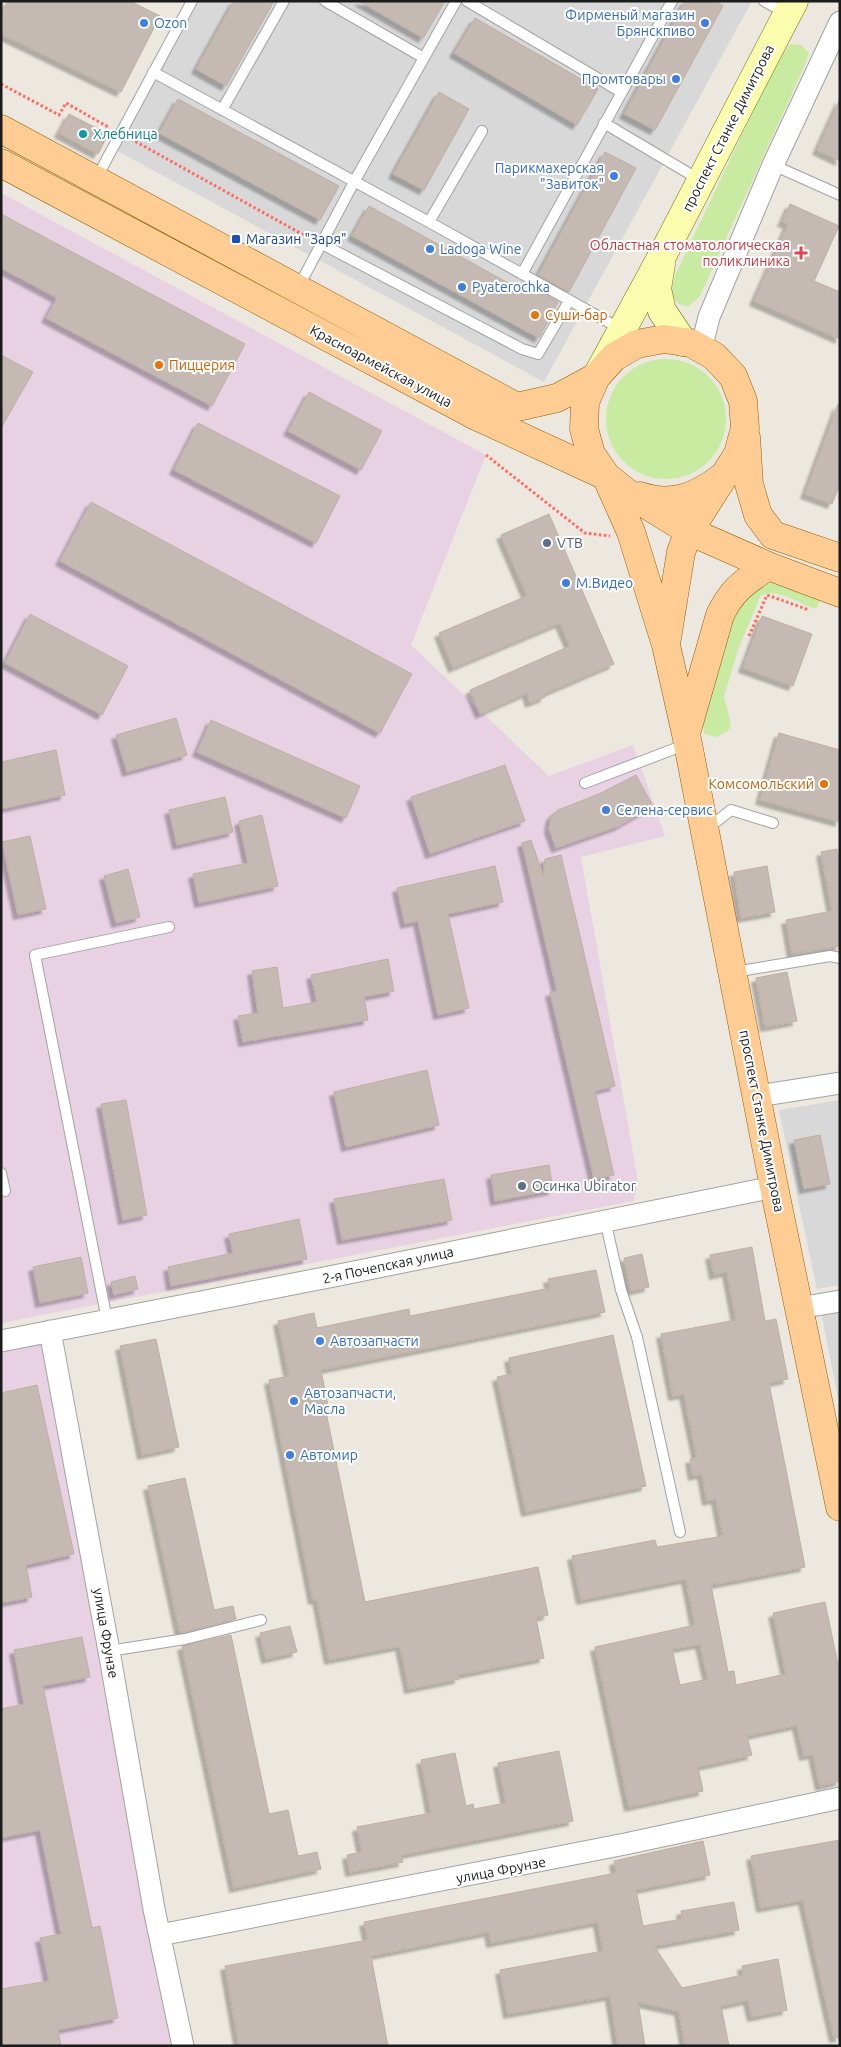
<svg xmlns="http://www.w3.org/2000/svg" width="841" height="2047" viewBox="0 0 841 2047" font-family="Ubuntu,sans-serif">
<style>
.residential{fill:#d9d8d8}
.industrial{fill:#e7d1e3}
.grass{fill:#c8eba1}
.building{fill:#c5bab3;stroke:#bfaea1;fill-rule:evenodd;filter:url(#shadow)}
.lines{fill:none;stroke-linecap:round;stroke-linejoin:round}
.service-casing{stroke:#a2a2a2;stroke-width:12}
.minor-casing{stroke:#a2a2a2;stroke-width:23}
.secondary-casing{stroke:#6b7400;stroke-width:29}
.primary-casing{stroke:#925d00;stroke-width:29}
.path{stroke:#ff6a5f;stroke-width:3;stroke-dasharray:2.5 2.5;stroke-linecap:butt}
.service{stroke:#fff;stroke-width:10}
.minor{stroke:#fff;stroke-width:21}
.secondary{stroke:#fbfcae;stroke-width:28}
.primary{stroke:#ffcd93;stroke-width:28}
.shop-dot{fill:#3f7fe0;stroke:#fff;stroke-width:2}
.culture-dot{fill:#0f9aa8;stroke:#fff;stroke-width:2}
.transit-dot{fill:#1a4fb4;stroke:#fff;stroke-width:2}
.health-dot{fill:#e0444e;stroke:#fff;stroke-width:2}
.food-dot{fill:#e8710a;stroke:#fff;stroke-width:2}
.service-dot{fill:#5c6f8a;stroke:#fff;stroke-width:2}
.labels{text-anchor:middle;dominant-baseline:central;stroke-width:4;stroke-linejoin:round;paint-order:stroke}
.shop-label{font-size:14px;fill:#366cbe;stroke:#fff;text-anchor:start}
.street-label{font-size:14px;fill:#1b1b1b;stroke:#fff}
.culture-label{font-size:14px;fill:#0d838f;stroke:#fff;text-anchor:start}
.transit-label{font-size:14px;fill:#164399;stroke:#fff;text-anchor:start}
.health-label{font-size:14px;fill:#be3a42;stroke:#fff;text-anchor:end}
.food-label{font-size:14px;fill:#c56008;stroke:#fff;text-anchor:start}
.service-label{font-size:14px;fill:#4e5e75;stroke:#fff;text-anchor:start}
</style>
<defs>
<filter id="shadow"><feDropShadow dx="-4.5" dy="4.5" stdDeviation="1" flood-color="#0004"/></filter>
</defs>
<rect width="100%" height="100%" fill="#ede8df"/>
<path class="residential" d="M193,1H752L544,382L112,148Z
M840,1100V1285L817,1289L779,1110Z
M840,1308V1409L821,1311Z"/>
<path class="industrial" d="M1,193L486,455L411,645L549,776L633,745L665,836L581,857L638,1181L634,1201L1,1323Z
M50,1331L183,2046H1V1341Z"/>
<path class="grass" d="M790,44L801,45L809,53L804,67L700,296L688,307L679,304L670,294L676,273L769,78L782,54Z
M606 419a60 60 0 1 1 120 0a60 60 0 1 1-120 0Z
M778,577L820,600L817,608H812C798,602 773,586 760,597L738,650L724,697L731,724L729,730L716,737L704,734C698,687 727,630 747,589Z"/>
<path class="building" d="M8,1H130L160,16L121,92L1,34V15Z
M234,1H274L226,86L196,69Z
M359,1H445L423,38Z
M685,1H715L723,6L655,130L624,114Z
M475,18L598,89L577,125L454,53Z
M439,92L469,109L424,190L393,174Z
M178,99L339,186L320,220L159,133Z
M840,99V161L817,150Z
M69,114L108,134L98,154L59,133Z
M605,152L636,168L569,292L538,275Z
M790,204L839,226L814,281L840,292V339L754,301L788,224L782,222Z
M369,206L528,294L532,287L558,302L539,338L352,236Z
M1,214L245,344L212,406L46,318L57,298L1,268Z
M1,355L33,372L1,428Z
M309,392L382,431L361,470L288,431Z
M838,404L840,484L832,504L805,494Z
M198,423L340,496L316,543L174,470Z
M91,502L412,674L380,733L60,561Z
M549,514L614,664L544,694L545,697L530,703L527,693L480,714L470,690L570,646L560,623L453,668L439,633L527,596L501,535Z
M30,614L128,666L102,715L5,663Z
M762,616L812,634L793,686L743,668Z
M176,718L187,755L127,772L116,735Z
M211,720L360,786L346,818L197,752Z
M779,733L840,750V822L760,800Z
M56,750L65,795L1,809V762Z
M505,765L525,821L430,854L411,797Z
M636,775L653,806L619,826L556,848L549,829L551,816L558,810L601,793Z
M225,797L233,832L177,845L169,810Z
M262,815L278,886L199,903L193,874L248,863L239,821Z
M30,836L46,909L18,915L2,842Z
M531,840L543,875L545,859L561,855L615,1086L595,1091L614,1175L594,1179L550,992L557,991L522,843Z
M837,849L840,864V946L792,954L786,920L832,911L821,852Z
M495,866L503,902L448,914L469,1008L438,1015L418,921L405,924L397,888Z
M767,866L775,912L741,918L734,872Z
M128,869L140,917L116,923L104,876Z
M388,959L394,991L364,997L368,1020L243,1042L238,1016L258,1013L252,971L277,967L283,1008L317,1002L311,975Z
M787,972L797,1021L765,1027L756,978Z
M427,1070L439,1125L346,1147L334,1092Z
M126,1100L147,1215L123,1220L101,1104Z
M820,1135L830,1184L804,1189L794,1140Z
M549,1165L553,1190L495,1201L491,1175Z
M444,1179L452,1220L342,1240L334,1199Z
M299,1219L307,1259L171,1286L168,1267L233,1253L229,1234Z
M752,1247L765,1321L776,1319L788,1379L769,1383L805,1567L711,1585L728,1672L734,1671L736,1685L786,1674L773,1613L825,1602L840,1674V1781L820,1786L813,1754L804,1756L797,1725L747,1736L752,1755L698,1767L703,1791L629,1807L595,1647L695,1625L686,1579L581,1600L572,1556L655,1540L657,1547L723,1536L716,1499L707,1501L702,1474L693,1476L690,1459L697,1458L684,1394L673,1396L661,1334L736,1320L727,1272L714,1275L710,1255ZM700,1644L708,1679L680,1685L672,1649Z
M642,1254L649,1287L631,1291L624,1258Z
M81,1257L88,1293L40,1303L33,1267Z
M596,1270L605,1312L321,1370L328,1406L325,1407L365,1602L538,1567L548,1615L536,1618L544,1658L458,1675L459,1679L409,1689L400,1646L329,1660L317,1599L313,1600L269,1380L289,1376L278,1321L314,1313L317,1328L409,1309L410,1316L550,1288L548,1279Z
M135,1276L138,1289L114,1295L111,1282Z
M613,1335L646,1486L526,1512L497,1377L512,1374L509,1358Z
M156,1339L179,1447L142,1455L120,1346Z
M37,1385L74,1554L26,1565L32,1597L1,1603V1393Z
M185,1478L214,1610L233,1606L236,1619L180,1633L148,1486Z
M290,1626L297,1652L266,1659L260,1633Z
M231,1635L269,1814L288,1810L298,1856L317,1852L321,1869L234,1888L182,1646Z
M82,1637L90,1677L43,1686L92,1928L100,1926L118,2018L58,2030L61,2046H1V1989L49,1981L40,1938L61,1934L40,1830L1,1838V1709L24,1704L14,1650Z
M559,1751L573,1821L401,1855L403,1862L350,1872L347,1855L362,1852L357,1827L431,1813L421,1760L455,1753L466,1806L473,1804L474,1809L506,1803L498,1763Z
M840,1840V2037L834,2038L803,1900L761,1908L751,1856Z
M703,1841L710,1875L636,1890L643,1926L682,1919L681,1911L734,1902L739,1930L654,1946L682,1988L743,1975L742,1966L778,1959L787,2010L752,2017L748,2000L721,2006L729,2046H685L679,2011L638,2002L645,2046H618L610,1996L508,2014L500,1970L603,1951L598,1922L491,1943L489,1932L371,1956L388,2046H239L225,1966L368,1940L364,1922L616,1873L614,1861Z"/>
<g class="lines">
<defs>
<path id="service" d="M325,1L424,58
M467,1L621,92
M764,1L787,14
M153,72L429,222L621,329
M222,110L284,1
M604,123L700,180
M773,165L840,195
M96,179L192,1
M429,222L482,131
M322,244L522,349L538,354L569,301
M522,274L672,1
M298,288L354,182L456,1
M585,783L687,744
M707,829L731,810L773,823
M734,972L830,956L840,958
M1,1173L5,1191
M605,1220L621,1290L637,1337L680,1532
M107,1320L35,955L169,927
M109,1651L185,1639L261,1620"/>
<path id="minor" d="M701,349L709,317L773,165L840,22
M758,1096L840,1083
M799,1308L840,1301
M50,1331L109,1651L154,1909L183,2046
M1,1341L329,1277L774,1187
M160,1935L625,1844L840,1798"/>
<path id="secondary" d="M661,264L657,289L662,311L683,342
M598,374L662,256L794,1"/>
<path id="primary" d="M1,129L517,407L557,398L596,377
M1,163L474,415L606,476L631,532L666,645L686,734L774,1187L840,1507
M746,437L749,484L758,515L773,535L840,558
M640,496C671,507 696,497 721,478
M667,638L681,552L689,531L738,454L745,428L743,401L733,376L714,356L691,343L664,339L637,344L614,357L596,377L585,402L584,429L591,454L606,476L626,492L689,531L768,566L840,593
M687,730L720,615C733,588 745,582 768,566"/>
</defs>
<use href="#service" class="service-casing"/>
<use href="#minor" class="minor-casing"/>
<use href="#secondary" class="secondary-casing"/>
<use href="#primary" class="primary-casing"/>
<path class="path" d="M1,84L59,115L66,103L110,128
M131,139L309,238
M486,455L585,533L610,536
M749,636L767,595L809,610"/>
<use href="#service" class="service"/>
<use href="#minor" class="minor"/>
<use href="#secondary" class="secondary"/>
<use href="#primary" class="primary"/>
</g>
<g class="shop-dot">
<circle cx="144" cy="23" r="5"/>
<circle cx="705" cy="23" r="5"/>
<circle cx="676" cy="79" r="5"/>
<circle cx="614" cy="176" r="5"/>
<circle cx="430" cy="249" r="5"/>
<circle cx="462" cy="287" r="5"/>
<circle cx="566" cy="583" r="5"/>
<circle cx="606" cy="810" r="5"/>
<circle cx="320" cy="1341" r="5"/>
<circle cx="294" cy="1401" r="5"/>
<circle cx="290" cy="1455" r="5"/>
</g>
<circle class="culture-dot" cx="83" cy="134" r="5"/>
<rect class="transit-dot" x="231" y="234" width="10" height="10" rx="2.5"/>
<path class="health-dot" d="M798.5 245.5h5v5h5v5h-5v5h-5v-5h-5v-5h5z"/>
<g class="food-dot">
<circle cx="535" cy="315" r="5"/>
<circle cx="159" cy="365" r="5"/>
<circle cx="824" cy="784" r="5"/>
</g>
<g class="service-dot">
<circle cx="547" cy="543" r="5"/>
<circle cx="522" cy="1186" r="5"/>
</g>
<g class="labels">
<g class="shop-label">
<text x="695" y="15" text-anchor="end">Фирменый магазин<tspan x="695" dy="16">Брянскпиво</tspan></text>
<text x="154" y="23">Ozon</text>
<text x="666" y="79" text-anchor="end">Промтовары</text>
<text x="604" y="168" text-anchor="end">Парикмахерская<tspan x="604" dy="16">"Завиток"</tspan></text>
<text x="440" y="249">Ladoga Wine</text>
<text x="472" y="287">Pyaterochka</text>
<text x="576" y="583">М.Видео</text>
<text x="616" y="810">Селена-сервис</text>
<text x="330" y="1341">Автозапчасти</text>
<text x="304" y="1393">Автозапчасти,<tspan x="304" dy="16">Масла</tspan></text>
<text x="300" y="1455">Автомир</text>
</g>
<g class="street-label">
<text transform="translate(728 128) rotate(-63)">проспект Станке Димитрова</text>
<text transform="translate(381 366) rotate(28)">Красноармейская улица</text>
<text transform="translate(762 1121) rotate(79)">проспект Станке Димитрова</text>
<text transform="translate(388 1265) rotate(-12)">2-я Почепская улица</text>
<text transform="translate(106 1633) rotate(80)">улица Фрунзе</text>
<text transform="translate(501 1870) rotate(-11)">улица Фрунзе</text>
</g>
<g class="culture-label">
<text x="93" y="134">Хлебница</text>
</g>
<g class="transit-label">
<text x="246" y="239">Магазин "Заря"</text>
</g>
<g class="health-label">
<text x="790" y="245">Областная стоматологическая<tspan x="790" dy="16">поликлиника</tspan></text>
</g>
<g class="food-label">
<text x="545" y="315">Суши-бар</text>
<text x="169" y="365">Пиццерия</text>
<text x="814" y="784" text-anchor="end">Комсомольский</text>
</g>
<g class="service-label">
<text x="557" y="543">VTB</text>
<text x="532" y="1186">Осинка Ubirator</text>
</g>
</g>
<rect width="841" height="2047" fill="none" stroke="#1b1b1b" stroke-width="5"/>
</svg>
